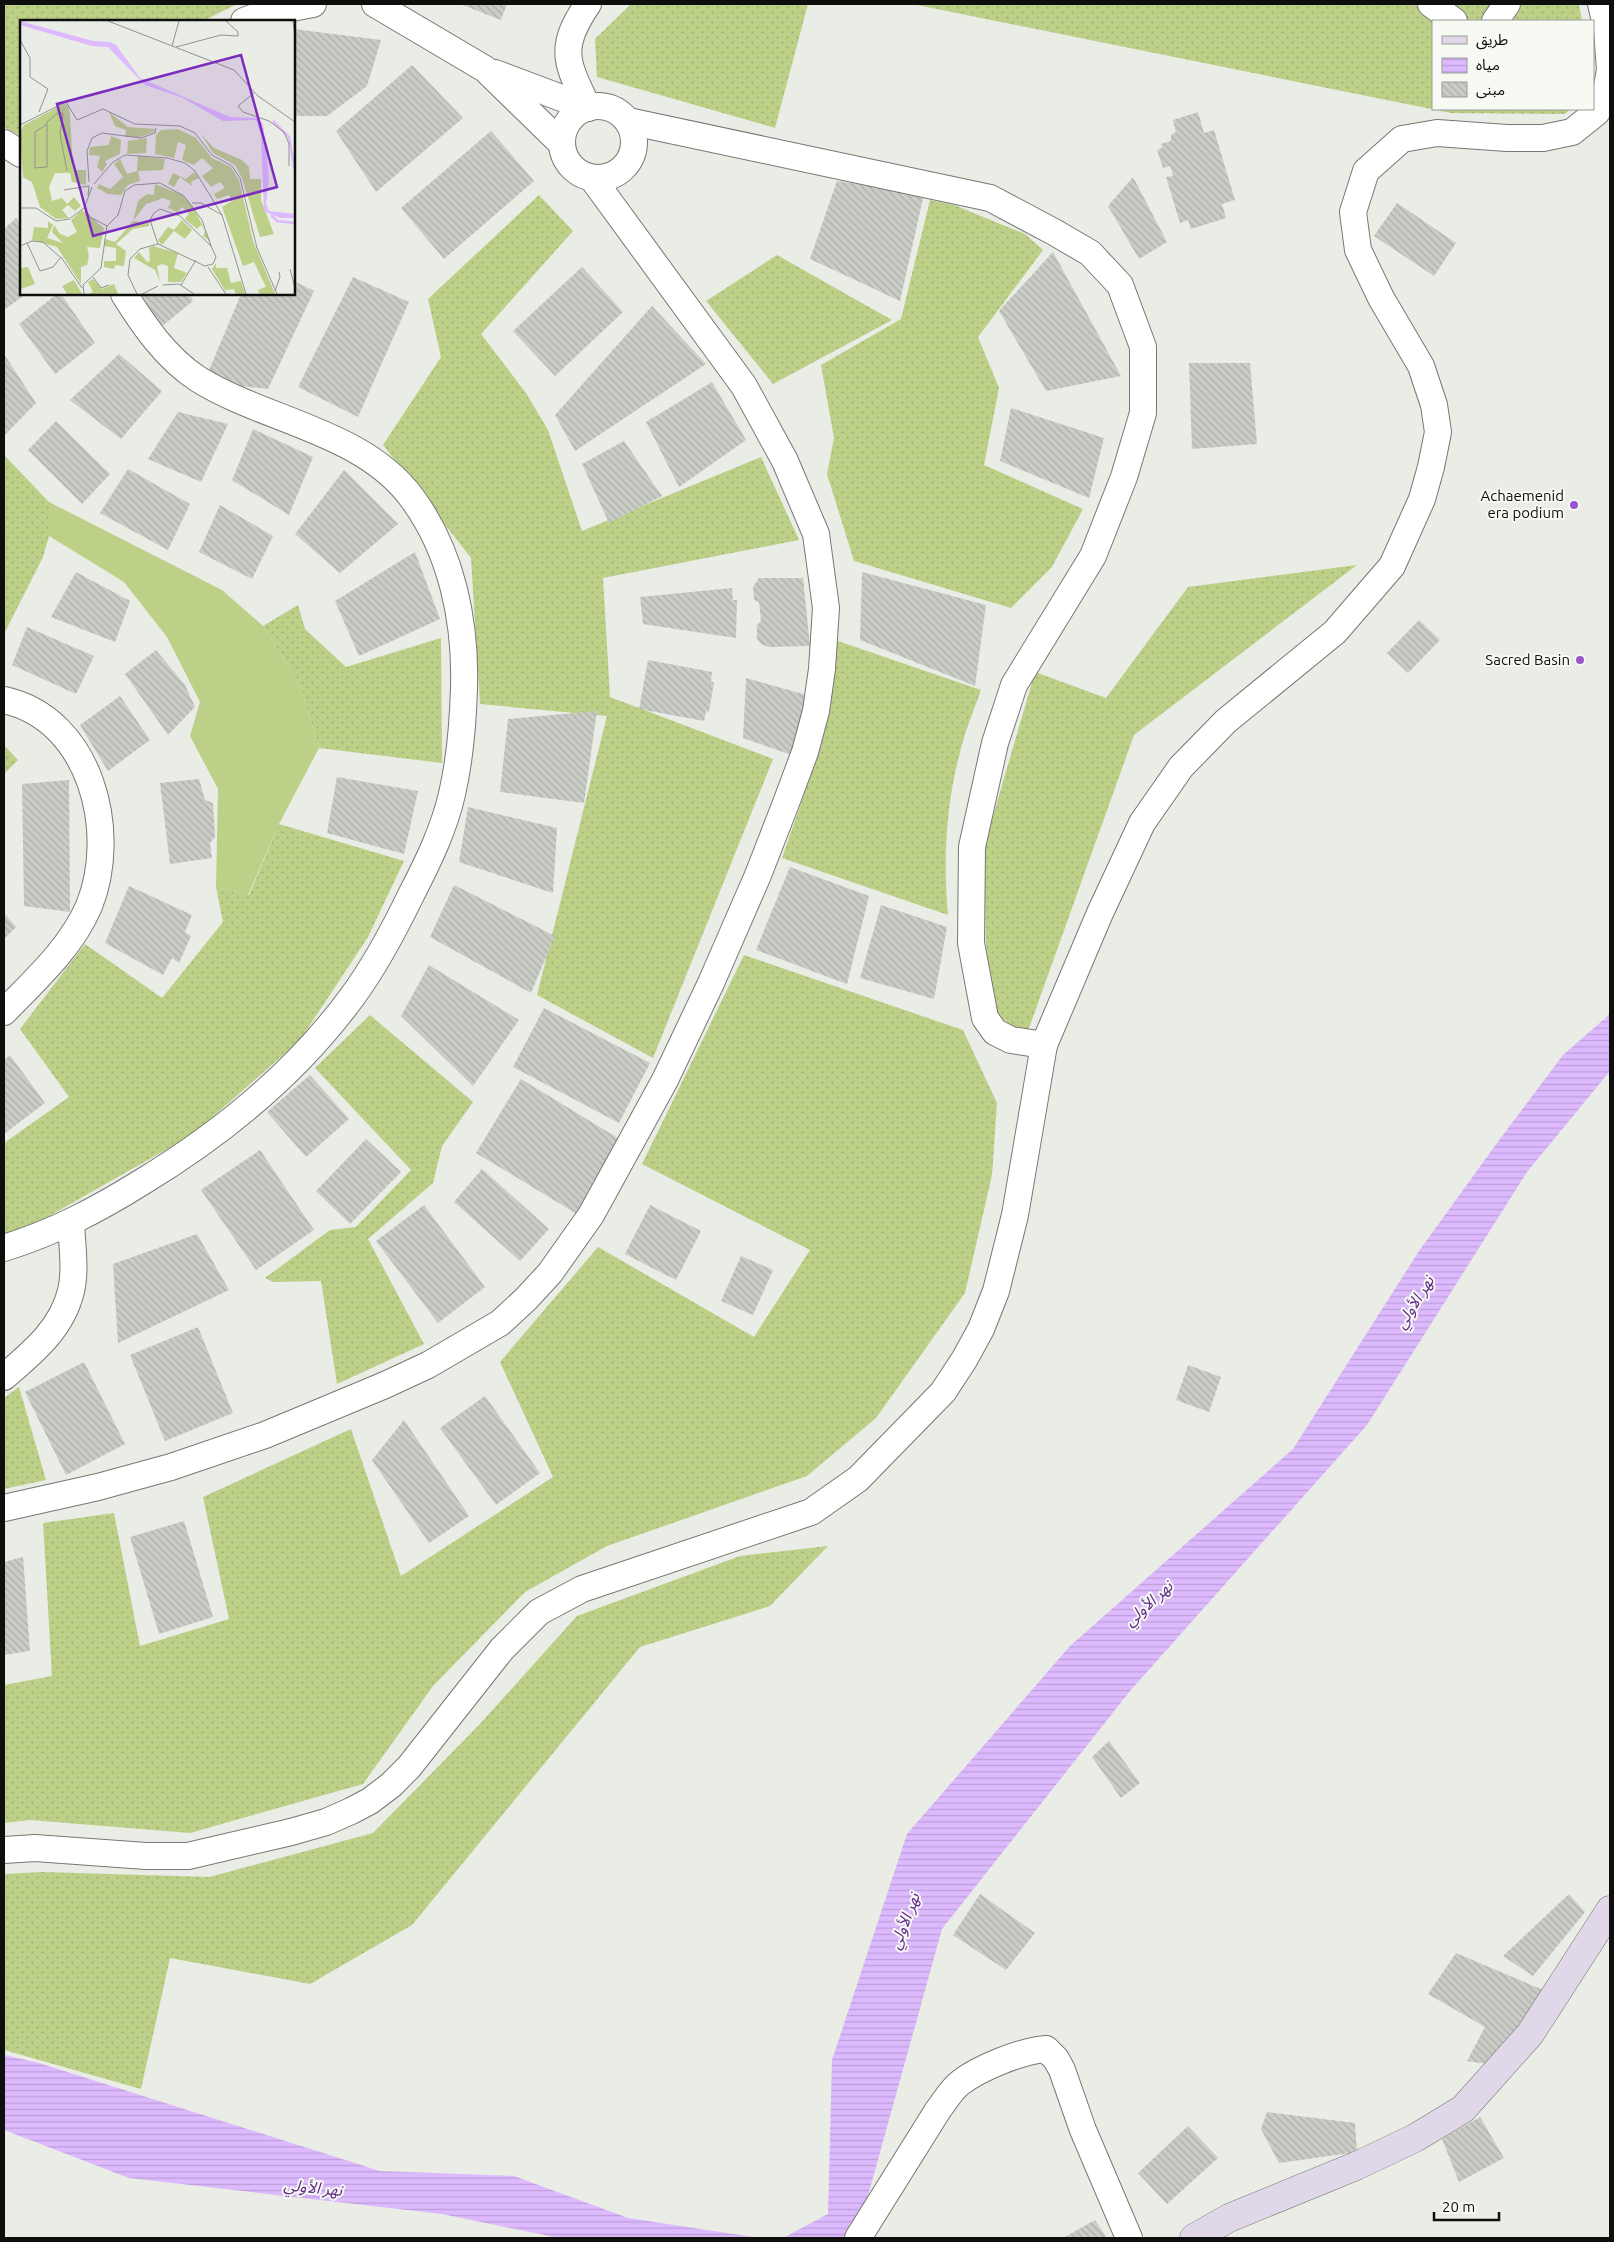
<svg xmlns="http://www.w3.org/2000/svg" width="1614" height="2242" font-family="Ubuntu,'Noto Sans Arabic',sans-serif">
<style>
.grass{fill:url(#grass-dots)}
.garden{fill:#bdd088}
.water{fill:url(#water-rules)}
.building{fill:url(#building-back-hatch)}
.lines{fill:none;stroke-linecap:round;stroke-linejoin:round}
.minor-casing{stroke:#767873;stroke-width:28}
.secondary-casing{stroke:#767873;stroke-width:29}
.minor{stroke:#fff;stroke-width:26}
.secondary{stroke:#e0d7e8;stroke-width:28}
.poi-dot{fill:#9956cc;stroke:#f7f9f3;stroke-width:2}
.labels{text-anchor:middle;stroke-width:4;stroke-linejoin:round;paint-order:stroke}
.poi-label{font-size:15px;fill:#0e0e0d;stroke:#f7f9f3;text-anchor:end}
.water-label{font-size:16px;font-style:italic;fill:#642b8c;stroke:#f7f9f3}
.inset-river{fill:none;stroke:#ddb9fe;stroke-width:2.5}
.inset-road{fill:none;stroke:#92938f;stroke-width:1}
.view{fill:#7b2cbf;fill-opacity:0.15;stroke:#7b2cbf;stroke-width:2.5}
.inset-edge{fill:none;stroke:#0e0e0d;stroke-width:2.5}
</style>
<defs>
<pattern id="grass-dots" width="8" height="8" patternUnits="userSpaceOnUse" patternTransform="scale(1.25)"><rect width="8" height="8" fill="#bdd088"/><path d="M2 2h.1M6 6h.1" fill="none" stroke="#a1b174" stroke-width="1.8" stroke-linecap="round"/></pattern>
<pattern id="water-rules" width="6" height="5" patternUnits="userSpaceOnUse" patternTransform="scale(1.25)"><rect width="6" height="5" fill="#ddb9fe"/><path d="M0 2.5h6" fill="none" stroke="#bc9ed8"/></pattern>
<pattern id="building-back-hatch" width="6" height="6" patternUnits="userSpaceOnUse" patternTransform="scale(1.25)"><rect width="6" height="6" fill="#caccc6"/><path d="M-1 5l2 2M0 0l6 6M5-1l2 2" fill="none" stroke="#acaea9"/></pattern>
</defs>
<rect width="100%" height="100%" fill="#eaece6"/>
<g class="grass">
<path d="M4 4H237L203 21H21V136L4 127Z"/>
<path d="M631 4H808L775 128 597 77 595 39Z"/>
<path d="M912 4H1579L1582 21H1433V109H1570L1565 114 1451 113Z"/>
<path d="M539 195 573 231 481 334 526 393 548 430 582 531 761 457 799 540 603 578 610 697 773 759 653 1058 537 995 607 716 480 704 471 558 383 445 441 357 428 299Z"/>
<path d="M930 200 954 205 1025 234 1043 250 978 337 999 388 984 465 1083 509 1052 567 1011 608 854 561 827 474 834 438 821 365 901 319Z"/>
<path d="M777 255 892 320 773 384 706 301Z"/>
<path d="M4 455 49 502V536L43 557 4 634Z"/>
<path d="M1357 565 1134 735 1028 1031 1009 1026 998 1013 992 999 986 945 984 847 1035 672 1106 698 1188 587Z"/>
<path d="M298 605 305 629 346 667 441 638 442 763 319 748 299 682 263 626Z"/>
<path d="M832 639 981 690C974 710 965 731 960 752 946 805 943 860 948 915L782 858 822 743 830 706Z"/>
<path d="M4 745 18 760 4 774Z"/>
<path d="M279 824 404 861 368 937 300 1040 192 1135 28 1228 4 1236V1143L69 1097 20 1029 85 944 162 998 223 922 216 887 249 895Z"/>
<path d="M744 955 963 1030 997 1103 992 1175 965 1293 876 1418 807 1476 607 1546 525 1592 433 1686 363 1784 190 1833 30 1820 4 1823V1685L52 1676 43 1523 114 1513 140 1646 229 1619 203 1497 351 1429 401 1576 553 1477 500 1362 598 1247 754 1337 810 1250 642 1164Z"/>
<path d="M370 1015 473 1102 442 1146 433 1183 368 1239 424 1344 337 1384 321 1281 273 1282 265 1278 330 1230 356 1227 411 1170 315 1068Z"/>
<path d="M19 1387 46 1480 4 1489V1398Z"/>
<path d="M828 1546 770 1606 640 1647 412 1925 310 1984 170 1958 141 2089 4 2050V1874L43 1872 209 1877 373 1833 479 1725 577 1616 740 1556Z"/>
</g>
<path class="garden" d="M49 502 222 590 263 626 299 682 319 748 279 824 248 895 216 887 218 789 190 736 200 702 167 637 124 582 49 536Z"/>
<g class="water">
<path d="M1610 1014V1071L1527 1172 1367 1425 1130 1691 942 1929 867 2199 847 2238H783L828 2214 832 2060 907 1834 1070 1646 1293 1449 1419 1251 1497 1143 1563 1055Z"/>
<path d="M4 2055 39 2063 380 2171 514 2176 628 2218 760 2238H559L442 2214 129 2178 4 2130Z"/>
</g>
<g class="building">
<path d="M460 4H507L501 20Z"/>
<path d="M294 29 381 40 367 86 327 116H294Z"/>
<path d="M412 65 463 118 376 192 336 131Z"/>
<path d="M1198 112 1204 133 1214 130 1235 200 1222 204 1226 218 1191 229 1188 220 1180 223 1166 177 1173 176 1170 166 1163 168 1157 150 1162 148 1161 144 1171 141V135L1176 132 1173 120Z"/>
<path d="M491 131 534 181 444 259 401 208Z"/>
<path d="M1133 177 1167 242 1139 259 1108 206Z"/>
<path d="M837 181 924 194 900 301 810 259Z"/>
<path d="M1397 203 1456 243 1434 276 1374 236Z"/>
<path d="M16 218 21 225V294H26L4 310V229Z"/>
<path d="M1053 252 1121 376 1046 391 999 311Z"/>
<path d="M582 267 623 312 555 376 513 331Z"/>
<path d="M353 277 409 302 358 417 298 387Z"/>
<path d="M294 281 314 291 268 389 204 382 241 294H294Z"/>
<path d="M57 294H61L95 343 55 374 19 324Z"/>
<path d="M141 294H189L193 301 161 327Z"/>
<path d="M652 306 706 364 575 451 555 415Z"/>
<path d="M4 354 36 403 4 436Z"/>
<path d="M119 354 162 391 121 439 70 400Z"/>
<path d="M1189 363H1250L1257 444 1192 449Z"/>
<path d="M712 382 746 440 679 487 646 422Z"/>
<path d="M1011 408 1104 438 1089 498 1000 461Z"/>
<path d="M178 412 228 424 201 482 148 459Z"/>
<path d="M56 421 110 474 82 504 28 450Z"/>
<path d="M253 429 313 457 289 515 232 480Z"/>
<path d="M624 441 662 496 609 523 582 464Z"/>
<path d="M128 469 190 504 168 550 100 513Z"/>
<path d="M344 470 398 524 340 573 295 534Z"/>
<path d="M220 505 273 536 252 579 199 552Z"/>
<path d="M415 552 440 619 359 656 335 601Z"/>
<path d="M76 572 130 601 115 642 51 617Z"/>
<path d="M862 572 986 605 975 686 860 640Z"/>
<path d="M759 578H803L810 646 769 647 761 644 757 639V625L761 621 759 602 754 600 753 587Z"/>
<path d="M732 588 733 600H737L736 638 643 624 640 597Z"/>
<path d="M1419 620 1440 640 1408 673 1387 653Z"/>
<path d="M27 627 94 656 76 694 12 665Z"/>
<path d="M156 650 185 685 195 707 168 735 125 674Z"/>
<path d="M648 660 712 672 711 682H714L709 712 706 711 704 721 639 709Z"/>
<path d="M746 678 810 696 800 758 743 738Z"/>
<path d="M120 696 150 740 108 771 80 725Z"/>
<path d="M597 711 584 803 500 792 508 719Z"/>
<path d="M337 777 418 791 404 854 327 833Z"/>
<path d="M199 779 205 800 213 803 215 837 210 843 212 858 170 864 160 783Z"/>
<path d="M69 780 70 912 24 906 22 784Z"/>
<path d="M468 807 557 828 553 893 459 862Z"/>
<path d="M790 867 869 896 847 984 756 950Z"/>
<path d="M454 885 555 936 531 993 430 937Z"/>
<path d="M129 886 192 915 185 932 191 936 179 963 172 958 163 975 105 943Z"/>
<path d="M881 905 947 927 934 999 860 978Z"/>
<path d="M4 913 16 927 4 939Z"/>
<path d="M429 965 519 1020 473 1086 401 1016Z"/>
<path d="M544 1008 650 1063 619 1123 513 1067Z"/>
<path d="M10 1055 45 1103 4 1134V1060Z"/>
<path d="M310 1075 349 1119 306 1157 267 1112Z"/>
<path d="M521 1079 621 1140 577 1214 476 1153Z"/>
<path d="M366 1139 401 1172 350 1224 316 1191Z"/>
<path d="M260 1150 314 1230 256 1270 201 1190Z"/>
<path d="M482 1169 549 1229 520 1261 454 1202Z"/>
<path d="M424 1205 485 1287 438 1323 376 1241Z"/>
<path d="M650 1205 701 1231 676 1280 625 1254Z"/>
<path d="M197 1234 229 1290 118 1343 113 1264Z"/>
<path d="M741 1256 773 1270 753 1315 721 1301Z"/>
<path d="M198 1327 233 1413 165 1441 130 1355Z"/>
<path d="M84 1362 125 1444 66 1475 25 1392Z"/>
<path d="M1188 1365 1221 1377 1209 1412 1176 1400Z"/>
<path d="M485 1396 540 1473 496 1505 440 1428Z"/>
<path d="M404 1420 469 1516 429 1543 372 1460Z"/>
<path d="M184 1521 213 1617 159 1634 130 1537Z"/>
<path d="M23 1557 30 1651 4 1655V1562Z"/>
<path d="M1109 1741 1140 1783 1121 1798 1092 1757Z"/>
<path d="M980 1894 1035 1933 1006 1970 953 1935Z"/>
<path d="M1569 1894 1585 1912 1533 1976 1503 1956Z"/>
<path d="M1456 1953 1543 1990 1517 2028 1487 2064 1467 2061 1485 2027 1428 1994Z"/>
<path d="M1267 2112 1355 2123 1357 2152 1279 2163 1261 2129Z"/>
<path d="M1480 2117 1504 2158 1459 2182 1442 2139Z"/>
<path d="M1188 2126 1218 2158 1167 2204 1138 2173Z"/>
<path d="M1095 2220 1107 2238H1063Z"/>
</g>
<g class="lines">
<defs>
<g id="minor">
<path d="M375 4 485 69 562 144"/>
<path d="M1431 4 1454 21"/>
<path d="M244 21 265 13 313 4"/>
<path d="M1495 21 1507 4"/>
<path d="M495 73 588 108"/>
<circle cx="598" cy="142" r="36"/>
<path d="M588 108C567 63 557 49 588 4"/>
<path d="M628 121 990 198 1054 232 1090 253 1120 285 1143 347V413L1124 477 1093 556 1014 685 995 743 972 847 971 943 985 1018 995 1032 1011 1040 1044 1045"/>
<path d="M4 143 21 154"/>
<path d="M4 700C91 719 119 832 89 906 71 948 35 980 4 1012"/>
<path d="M4 1248C55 1232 97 1210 142 1182 221 1134 297 1072 352 997 375 966 395 928 412 893 428 862 444 829 452 794 460 759 463 723 464 688 466 622 452 552 412 498 363 431 265 421 198 379 166 358 144 326 124 294"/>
<path d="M4 1377C32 1353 62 1329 71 1291 76 1270 72 1245 71 1223"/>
<path d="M4 1508 98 1487 171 1467 265 1435 385 1385 428 1365 500 1323 526 1299 550 1273 591 1215 665 1080 711 983 758 875 786 803 805 752 816 711 822 669 826 608 816 534 785 461 744 386 592 178"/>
<path d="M4 1850 35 1848 146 1856H188L291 1832 326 1822 351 1811 370 1801 391 1785 409 1767 502 1649 539 1612 582 1589 811 1512 858 1479 943 1392 964 1360 981 1329 996 1291 1015 1215 1044 1045 1100 913 1142 823 1181 767 1226 721 1335 632 1392 566 1422 499 1431 467 1438 432 1434 405 1421 366 1381 298 1358 250 1353 212 1366 171 1402 139 1437 133 1507 138H1543L1572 132 1597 112 1605 97 1610 70 1607 29 1601 4"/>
<path d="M858 2238 938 2110C945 2101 951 2090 960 2083 979 2068 1021 2051 1046 2049L1056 2059 1062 2070 1083 2130 1129 2238"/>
</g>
<path id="secondary" d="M1194 2238 1229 2218 1356 2166 1415 2138 1463 2109 1530 2034 1610 1910"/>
</defs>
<use href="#minor" class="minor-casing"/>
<use href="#secondary" class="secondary-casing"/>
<use href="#minor" class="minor"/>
<use href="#secondary" class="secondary"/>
</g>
<g class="poi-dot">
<circle cx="1574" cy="505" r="5"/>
<circle cx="1580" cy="660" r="5"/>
</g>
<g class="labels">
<g class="poi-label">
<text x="1564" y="501">Achaemenid<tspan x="1564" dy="17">era podium</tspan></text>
<text x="1570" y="665">Sacred Basin</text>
</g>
<g class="water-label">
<text transform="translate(1414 1302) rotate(-58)" y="6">نهر الأولي</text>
<text transform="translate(1148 1603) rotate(-42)" y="6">نهر الأولي</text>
<text transform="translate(904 1921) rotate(-69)" y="6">نهر الأولي</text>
<text transform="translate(313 2187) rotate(6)" y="6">نهر الأولي</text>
</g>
</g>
<g transform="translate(20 20)">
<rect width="275" height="275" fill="#eaece6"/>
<path d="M44 84 48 85 50 95 53 150H66V165L52 162 50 153H35L29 167 32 181 42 178 47 184 54 177 61 186 55 191 48 185 42 190 49 198 36 199 20 187 12 162 3 157 0 113 4 105ZM89 92 108 107 135 109 134 112 121 117H105L106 110 95 106ZM158 109 176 118 192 138 211 147 219 160 233 221 255 274H240L238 270 246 267 234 242 223 246 202 187 212 181 209 175 197 179 194 174 205 168 200 162 191 167 182 156 193 148 182 138 174 145 162 140 166 125 158 122 154 138 135 134 136 115 141 110ZM181 114 194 128 222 140 229 147 230 159H241V180L254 214 240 217 222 158 215 145 193 133ZM91 116 101 120 100 134 85 141 87 144 82 152 77 147 80 136 69 135 70 127 89 125ZM127 118 126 133 107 134 108 121ZM118 136 145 139 143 150 118 151 120 161 108 165 101 175 88 174 77 168 79 164 90 169 103 157 94 144 100 139 107 154 117 151ZM174 152 179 158 171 162 172 166 160 157 154 167 148 164 153 153 166 159ZM135 164 162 175 173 187 191 222 183 216 185 211 181 205 177 209 165 199 169 193 162 187 157 192 148 188 151 181 134 175ZM62 190 84 208 80 228 67 227 69 236 67 245 61 247V264L37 227 12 220 14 207 28 208V201L33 205 27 218 43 223 32 212 34 205 40 214 48 217 57 212 51 200ZM162 200 172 210 165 219 154 211 142 225 140 223 138 220 148 207 154 210ZM113 201 129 203V206L113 209 96 224 106 231 104 246 95 245 94 249 84 247V241H96V228L84 226 85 219 95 222ZM133 226 158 233 154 248 167 253 161 262H148V246L142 244 137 246 140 262 135 250 114 238 119 232 127 242 130 241 129 228ZM196 243V248H207L211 263 221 261 225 274H216L214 269 205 270 192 249ZM8 247 15 264 1 269 0 248ZM73 259 82 269 94 264 98 274H68L73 272 68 262ZM54 260 62 274H47L42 266Z" fill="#bdd088"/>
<path d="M127 174 141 176V179L126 184 113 201 118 181Z" fill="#bdd088"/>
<path d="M0 1 73 21 90 22 96 25 120 58 210 97 239 98 243 104 249 158 246 184 249 191 275 194V198H260L244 191 241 116 236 100 203 101 163 78 125 65 88 27 72 26 0 5Z" fill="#ddb9fe"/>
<path class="inset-river" d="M253 101 269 117 275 151M251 195 257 201 275 203"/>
<path class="inset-road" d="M88 1 214 50 238 76 275 102M273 1 275 17M0 20 10 38V57L28 69 19 92M152 26 159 1M156 27 201 15 218 16V12L206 1M234 73 218 86 223 92 249 101 264 112 269 124V146M27 104 15 112V148L27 147V102L39 92 43 94 40 114 47 151M0 105 46 82 57 100 83 89 115 104 160 106 175 113 192 135 212 146 220 158 237 228 257 274M69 162 67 131 72 118 82 113 121 118 135 113 136 108M74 164 93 142 105 135 147 138 165 143 175 151 202 195 181 183H172M44 170 69 166 68 175M65 186 72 167M0 188H16L36 201 49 199 64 188M65 188 70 197 87 206M140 189 160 196 191 226 196 237 193 244 185 246 138 224 130 200 134 193ZM202 195 226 274M7 223 20 251 33 247 41 237 62 268M0 226 12 221 23 222 40 237M188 247 206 274M270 249 275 268M73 257 81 268 89 265M143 265 159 264 174 274M161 265 176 240M255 271 260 257 259 252M64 274 63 265 81 248 87 206 98 195 105 171 114 165 140 163 164 176 182 200 191 226M117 274 108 255 110 239 120 229 138 224M122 274 138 266"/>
<path class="view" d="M221 35 257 167 73 216 37 84Z"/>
<rect width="275" height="275" class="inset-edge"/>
</g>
<rect width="1614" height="2242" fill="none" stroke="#0e0e0d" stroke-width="10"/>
<rect x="1432" y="20" width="162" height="90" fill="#f7f9f3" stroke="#9a9b97"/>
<rect x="1442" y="36" width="25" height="8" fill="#e0d7e8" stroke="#9a9b97"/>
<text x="1476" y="45" font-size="15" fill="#0e0e0d">طريق</text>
<rect x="1442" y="58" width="25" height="15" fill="url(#water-rules)" stroke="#9a9b97"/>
<text x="1476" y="70" font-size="15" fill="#0e0e0d">مياه</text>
<rect x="1442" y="82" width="25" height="15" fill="url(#building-back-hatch)" stroke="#9a9b97"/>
<text x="1476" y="95" font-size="15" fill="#0e0e0d">مبنى</text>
<path d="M1434 2212v8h65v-8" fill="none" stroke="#0e0e0d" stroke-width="2.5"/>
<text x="1442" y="2212" font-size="15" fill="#0e0e0d" stroke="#f7f9f3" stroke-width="4" paint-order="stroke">20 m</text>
</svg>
